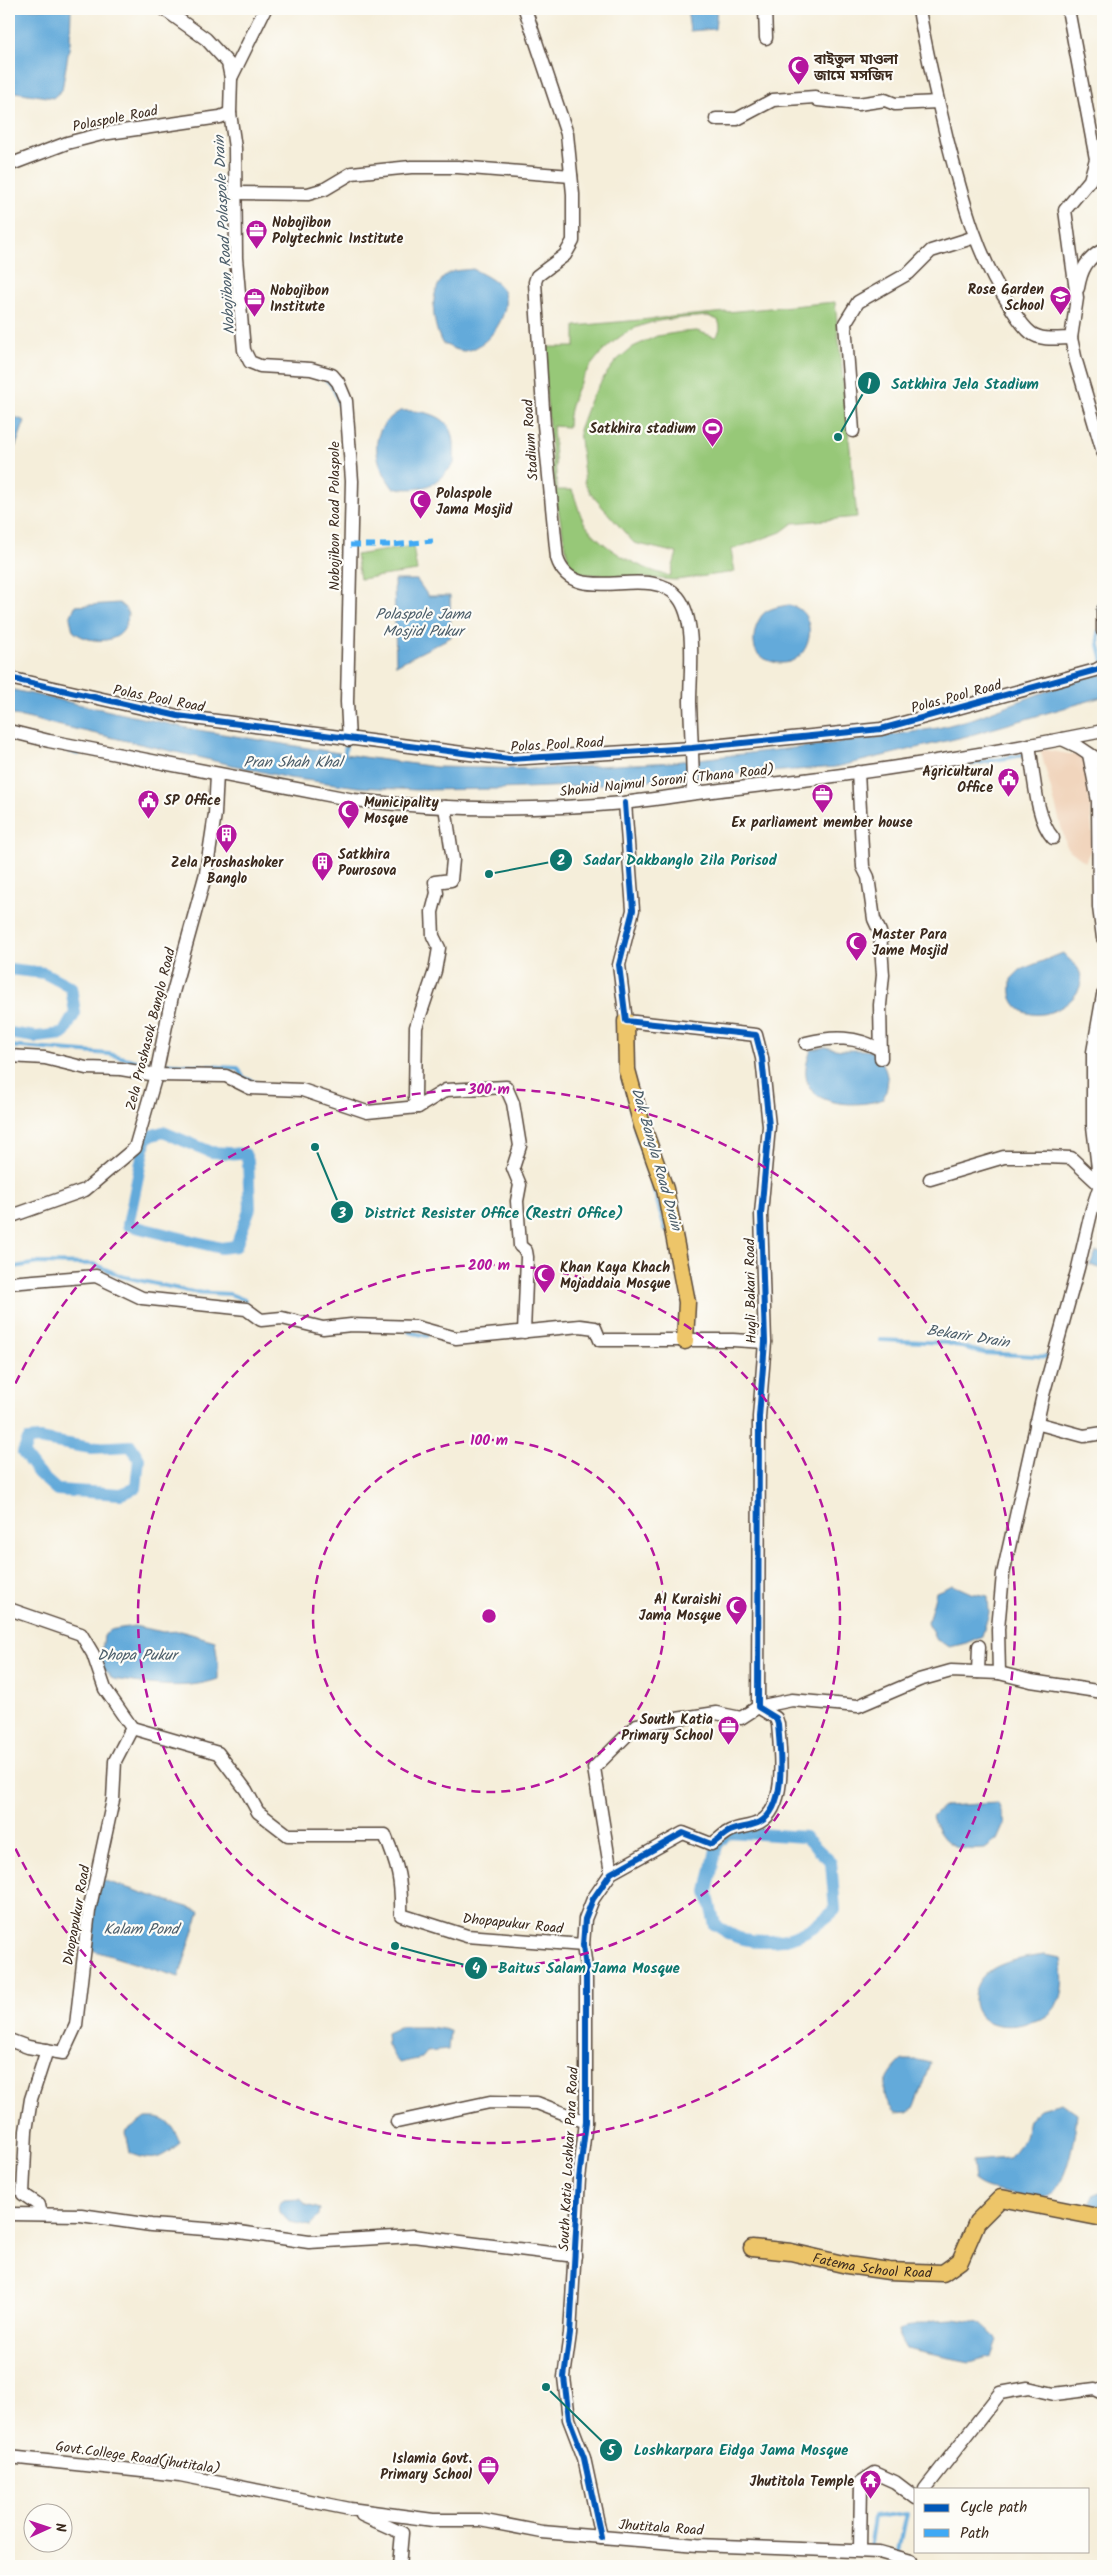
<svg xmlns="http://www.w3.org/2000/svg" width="1112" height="2575" font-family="Kalam,'Noto Sans Bengali',sans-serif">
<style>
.built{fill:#f1d5bd}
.green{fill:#97c878;stroke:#69794b;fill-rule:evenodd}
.water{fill:#63aada;stroke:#4f6a7c}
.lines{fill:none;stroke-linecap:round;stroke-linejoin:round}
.stream{stroke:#63aada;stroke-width:4}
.canal{stroke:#63aada;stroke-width:12}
.minor-casing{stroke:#57473a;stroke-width:15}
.major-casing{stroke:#57473a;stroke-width:19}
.minor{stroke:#fff;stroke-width:12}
.major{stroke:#edc569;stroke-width:16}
.quiet{stroke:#3fa9f5;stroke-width:5;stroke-dasharray:10 5;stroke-linecap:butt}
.cycleway-casing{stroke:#fdfcf7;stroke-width:9}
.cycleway{stroke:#0057b8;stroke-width:6}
.ring{fill:none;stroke:#b5179e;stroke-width:2.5;stroke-dasharray:9 6}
.labels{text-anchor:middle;stroke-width:4.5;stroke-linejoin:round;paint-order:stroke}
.poi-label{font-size:14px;font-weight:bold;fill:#3b2a1e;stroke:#fdfcf7;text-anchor:start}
.street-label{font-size:14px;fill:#3b2a1e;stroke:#fdfcf7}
.water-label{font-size:15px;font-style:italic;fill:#4b5d69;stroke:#fdfcf7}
.centre{fill:#b5179e;stroke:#fdfcf7;stroke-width:2.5}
.ring-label{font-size:15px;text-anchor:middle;font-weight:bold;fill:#b5179e;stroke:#fdfcf7;stroke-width:4.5;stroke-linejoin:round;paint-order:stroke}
.leader{fill:none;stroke:#0f766e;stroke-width:2}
.callout-dot{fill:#0f766e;stroke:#fdfcf7;stroke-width:2}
.mark-label{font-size:15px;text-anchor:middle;font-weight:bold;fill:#fff}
.callout-label{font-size:15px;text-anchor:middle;font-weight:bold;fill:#0f766e;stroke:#fdfcf7;stroke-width:4.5;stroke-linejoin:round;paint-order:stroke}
</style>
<rect width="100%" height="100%" fill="#fdfcf7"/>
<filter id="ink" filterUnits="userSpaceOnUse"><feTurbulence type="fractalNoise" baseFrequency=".02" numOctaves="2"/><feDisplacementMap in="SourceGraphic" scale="10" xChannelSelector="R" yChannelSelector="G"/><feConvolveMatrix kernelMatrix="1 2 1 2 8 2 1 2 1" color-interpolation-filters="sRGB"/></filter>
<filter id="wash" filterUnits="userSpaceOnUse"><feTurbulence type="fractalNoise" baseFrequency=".0096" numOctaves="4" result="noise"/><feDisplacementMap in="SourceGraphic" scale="20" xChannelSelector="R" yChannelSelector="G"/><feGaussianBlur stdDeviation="1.12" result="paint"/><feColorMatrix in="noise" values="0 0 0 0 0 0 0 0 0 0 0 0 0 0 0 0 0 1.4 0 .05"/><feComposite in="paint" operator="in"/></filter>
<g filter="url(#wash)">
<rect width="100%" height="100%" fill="#f5eeda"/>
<path class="built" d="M1040 749 1086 757 1093 845 1085 862 1067 848Z"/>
<g class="green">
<path d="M835 302 857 517 793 523 781 532 731 550 735 572 676 580 571 573 555 494 542 347H575V326ZM708 316 718 320C721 327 721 332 715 337L697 331 682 332 657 336 633 347 616 361 604 377 590 400 579 430 585 483 591 494 634 543 677 553 670 576C641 569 608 552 589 529 580 520 577 501 572 490H557L553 426 568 427C568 386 604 338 643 325 663 318 688 318 708 316Z"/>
<path d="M413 546 417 571 360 579 356 555Z"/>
</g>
<g class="water">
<path d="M9 9H71L70 43 62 90 53 98 9 91Z"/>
<path d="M687 9H717L715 29 690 31Z"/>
<path d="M473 269C482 274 496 280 502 289 515 311 487 350 464 351 457 351 448 346 442 343 432 323 427 288 449 273 455 270 466 270 473 269Z"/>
<path d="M400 411C419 410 448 413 453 436 455 444 454 455 454 464 433 487 425 491 393 488 374 462 366 430 400 411Z"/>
<path d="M9 415 25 421 9 464Z"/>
<path d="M394 580H417L428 596H450L451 637 396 665Z"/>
<path d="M119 603 125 608 128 614C127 621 126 628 121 633 109 645 84 641 73 631L70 618 75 606Z"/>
<path d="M789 605C826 612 810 682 763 658 748 651 754 624 763 614 769 608 781 606 789 605Z"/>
<path d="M1103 670 1102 697 967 736 836 767 576 786 497 789 416 790 359 787 289 778 9 714V689L192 729 363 757 436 767 538 769 673 762 846 742 938 728 972 719Z"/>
<path d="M1063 953C1067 958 1073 962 1077 967 1099 998 1027 1037 1012 998 1010 993 1011 985 1011 979L1020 970Z"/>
<path d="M825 1047C831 1048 838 1050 844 1050 864 1051 877 1045 885 1069 889 1080 888 1088 883 1099 863 1107 814 1108 807 1081 804 1070 807 1061 811 1050Z"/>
<path d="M1096 1252 1103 1253V1269L1090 1265Z"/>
<path d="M953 1585 971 1593 988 1596 989 1613 982 1636 966 1643 950 1647 935 1639 928 1622 936 1592Z"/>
<path d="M134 1626 163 1632 181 1631 215 1641 218 1663V1679C184 1691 148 1684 113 1679L103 1668 102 1650 104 1636 109 1630Z"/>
<path d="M998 1803 1005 1822 997 1840 985 1849C956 1851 943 1846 932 1817L944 1806Z"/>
<path d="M102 1880 200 1911 179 1977 82 1947Z"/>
<path d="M1044 1955 1061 1958C1064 1978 1065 2005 1045 2017 1040 2020 1031 2021 1026 2023 1013 2027 997 2027 985 2020 978 2016 974 2008 974 2001 973 1964 1018 1959 1044 1955Z"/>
<path d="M399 2027H428L450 2030 448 2050 427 2052 422 2058 399 2063 387 2045 386 2033Z"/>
<path d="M902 2060H918L930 2063 914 2107 906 2112 895 2113C877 2094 885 2076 902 2060Z"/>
<path d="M1061 2103 1077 2114C1075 2134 1067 2193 1044 2198 1032 2201 1022 2197 1010 2194 996 2190 985 2190 974 2181L972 2161 1009 2158 1025 2137 1029 2119 1040 2109Z"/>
<path d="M145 2118C168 2117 172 2123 180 2143 160 2159 154 2163 130 2153L126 2132Z"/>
<path d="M1103 2191V2215L1090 2209 1089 2204 1094 2194Z"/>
<path d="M300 2199 307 2205 320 2209 319 2215 311 2226 289 2222 280 2212 279 2204 284 2200Z"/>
<path d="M954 2319 980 2323 998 2340 992 2356 970 2362 906 2349 899 2337 898 2330 935 2320Z"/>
</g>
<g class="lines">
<g class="stream">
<path d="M325 379C336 385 339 403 341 415"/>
<path d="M1101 454 1103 464"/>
<path d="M1099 610 1103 577"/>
<path d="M1098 632 1099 645 1103 661"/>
<path d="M67 750 78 754"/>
<path d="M345 754 346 741"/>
<path d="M972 764 1023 755 979 763"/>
<path d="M9 1046 109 1054 140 1062 238 1068 243 1077 256 1083"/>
<path d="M635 1128 666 1231"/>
<path d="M9 1268 38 1263 94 1264 121 1276 147 1282 193 1292 230 1294 245 1300"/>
<path d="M409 1332 427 1336"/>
<path d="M880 1340 947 1343 984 1353 1051 1357"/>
<path d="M869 2549 874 2517 907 2513 898 2555"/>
</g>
<g class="canal">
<path d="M9 969 44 973 71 987 75 1013 63 1034 36 1037 9 1033"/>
<path d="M163 1132 211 1152 245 1154 248 1161 250 1208 236 1246 221 1248 128 1225 146 1137Z"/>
<path d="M39 1439 91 1448 131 1446 139 1459 136 1488 121 1494 57 1490 38 1473 23 1453 28 1440Z"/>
<path d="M728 1832 805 1837 831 1862 835 1910C806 1936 783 1946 743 1939 734 1938 723 1929 715 1925L707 1892 717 1845Z"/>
</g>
</g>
</g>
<g filter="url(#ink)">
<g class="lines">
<defs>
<g id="minor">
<path d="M164 9 206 39 228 63 231 78 230 113 235 148 236 258 244 350 250 362 260 366 311 369 332 375 338 382 346 401 352 481 347 702 349 740"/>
<path d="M525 9 567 134 573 194V241L565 255 537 276 535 282 544 425 557 558C573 610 648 561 678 597 697 620 690 673 690 702 691 732 693 763 693 793"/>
<path d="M765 9 766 38"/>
<path d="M919 9C926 53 937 96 947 139 962 197 976 255 1010 306 1016 315 1022 326 1031 333 1041 341 1059 338 1071 338L1077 298 1065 210 1090 180 1096 159 1068 9"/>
<path d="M231 78 265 9"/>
<path d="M716 119H737L773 100 815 97 818 100 858 104 885 100 895 104 938 102"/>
<path d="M9 165 67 143 102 134 220 117 230 113"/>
<path d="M235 193 308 194 325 189 352 173 411 167H458L571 176"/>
<path d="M1078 288C1081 270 1087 258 1103 250"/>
<path d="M1071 338 1076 361 1103 452"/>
<path d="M853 431 845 323 858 302 909 273 931 251 975 237"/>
<path d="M1103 610V631"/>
<path d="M9 678 178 716 509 759 692 748 881 729 1096 670 1103 666"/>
<path d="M9 731 49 741 354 800C443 810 534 811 623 803 658 799 693 793 729 789 854 775 979 756 1103 731"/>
<path d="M1062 739 1079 747 1103 763"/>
<path d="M1029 745C1034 772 1035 818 1053 838"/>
<path d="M1089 754 1098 801 1099 907 1103 938"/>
<path d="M858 772 863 867 868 877 874 919 880 932 883 975 880 1005 881 1058"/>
<path d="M625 803 633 910 619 965 626 1021 756 1035 762 1058 769 1126 761 1214 765 1342 759 1417 758 1707"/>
<path d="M806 1043C833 1036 856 1036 881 1050"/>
<path d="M9 1056 45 1058 86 1068 121 1069 156 1075 226 1076 250 1088 302 1090 367 1112 418 1107 446 1090 506 1087 513 1103 520 1146 513 1168 520 1185 517 1201 520 1246 526 1251 527 1257 524 1332"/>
<path d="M418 1107 415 1098 416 1027 435 971 439 948 433 936 432 912 437 893 435 882 451 880 453 860 445 807"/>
<path d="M930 1179 1004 1157H1046L1071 1158 1100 1185"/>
<path d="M9 1217 85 1190 135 1148 156 1075 172 996 206 873 215 814 217 774"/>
<path d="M9 1283 96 1276 142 1298 246 1309 261 1320 282 1318 323 1328 351 1325 416 1327 456 1338 580 1326 595 1328 600 1340H733L765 1342"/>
<path d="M1036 1423 1084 1436 1103 1433"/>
<path d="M9 1609 81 1634 93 1654 105 1689 132 1728 115 1761 113 1800 89 1911 76 2025 63 2053 28 2047 9 2040"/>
<path d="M978 1672 979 1646"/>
<path d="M999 1673 998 1629 1003 1574 1043 1395 1078 1268 1092 1209 1100 1185 1093 1126V1052L1103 995"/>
<path d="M132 1728 218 1753 246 1790 258 1812 288 1835H385C398 1866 402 1881 401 1915L467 1936 583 1945"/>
<path d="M611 1873 594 1768 637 1725 716 1713 741 1718 758 1707 792 1700 858 1706 919 1680 951 1671 999 1673 1031 1681 1103 1692"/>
<path d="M397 2122 490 2102 537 2103 586 2122"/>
<path d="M9 2214 81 2215 151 2225 232 2231 309 2242 413 2236 575 2256"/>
<path d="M41 2214 39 2205 23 2194 26 2131 31 2099 47 2050"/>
<path d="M9 2457 180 2475 350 2509 433 2520H480L542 2532 697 2545 879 2552 911 2561"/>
<path d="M925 2489 1000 2393 1028 2388 1054 2394 1095 2389 1103 2393"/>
<path d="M362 2515 402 2533 399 2566"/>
<path d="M601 2537 584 2458 569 2419 564 2377 570 2334 579 2179 586 2122V1968L583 1945 585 1919 593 1899 611 1873 683 1833 711 1844C718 1841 723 1834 730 1831 739 1827 751 1827 760 1822 788 1806 780 1750 778 1724L776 1718 758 1707"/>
<path d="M860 2551 861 2482 875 2473 895 2482 916 2498"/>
</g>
<g id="major">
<path d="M626 1021 627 1070 642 1125 665 1189 687 1302 685 1341"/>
<path id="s1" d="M752 2248 791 2252 847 2265 889 2271 943 2273 960 2261 977 2222 1001 2198 1103 2218"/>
</g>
</defs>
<use href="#minor" class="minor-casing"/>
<use href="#major" class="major-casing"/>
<use href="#minor" class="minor"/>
<use href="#major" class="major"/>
<path class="quiet" d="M350 545H393L433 541"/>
<defs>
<g id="cycleway">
<path d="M9 678 178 716 509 759 692 748 881 729 1096 670 1103 666"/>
<path d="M601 2537 584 2458 569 2419 564 2377 570 2334 579 2179 586 2122V1968L583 1945 585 1919 593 1899 611 1873 683 1833 711 1844C718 1841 723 1834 730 1831 739 1827 751 1827 760 1822 788 1806 780 1750 778 1724L776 1718 758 1707 759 1417 765 1342 761 1214 769 1126 762 1058 756 1035 626 1021 619 965 633 910 625 803"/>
</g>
</defs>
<use href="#cycleway" class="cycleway-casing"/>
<use href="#cycleway" class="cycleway"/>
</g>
</g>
<g class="ring">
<circle cx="489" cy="1616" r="176"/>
<circle cx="489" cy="1616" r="351"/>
<path d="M9 1397A527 527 0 1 1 9 1835"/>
</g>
<defs>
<symbol id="mosque-pin" viewBox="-11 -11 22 30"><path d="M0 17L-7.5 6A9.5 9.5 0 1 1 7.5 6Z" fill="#b5179e" stroke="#fdfcf7"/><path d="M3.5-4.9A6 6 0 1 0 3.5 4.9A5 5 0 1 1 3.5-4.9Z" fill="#fff"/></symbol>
<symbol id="office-pin" viewBox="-11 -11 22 30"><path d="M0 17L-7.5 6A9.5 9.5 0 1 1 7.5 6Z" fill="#b5179e" stroke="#fdfcf7"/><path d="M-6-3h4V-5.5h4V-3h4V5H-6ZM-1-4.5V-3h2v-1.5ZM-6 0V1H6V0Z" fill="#fff"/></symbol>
<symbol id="school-pin" viewBox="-11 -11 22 30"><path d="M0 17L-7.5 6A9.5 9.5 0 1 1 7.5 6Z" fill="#b5179e" stroke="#fdfcf7"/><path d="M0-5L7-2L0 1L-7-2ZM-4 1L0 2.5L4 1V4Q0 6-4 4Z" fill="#fff"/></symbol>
<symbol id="stadium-pin" viewBox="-11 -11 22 30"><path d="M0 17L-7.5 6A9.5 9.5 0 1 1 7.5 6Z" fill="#b5179e" stroke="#fdfcf7"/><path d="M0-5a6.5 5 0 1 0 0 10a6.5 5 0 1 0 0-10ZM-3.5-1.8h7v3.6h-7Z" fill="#fff"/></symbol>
<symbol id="civic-pin" viewBox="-11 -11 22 30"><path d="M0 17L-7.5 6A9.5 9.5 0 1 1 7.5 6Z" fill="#b5179e" stroke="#fdfcf7"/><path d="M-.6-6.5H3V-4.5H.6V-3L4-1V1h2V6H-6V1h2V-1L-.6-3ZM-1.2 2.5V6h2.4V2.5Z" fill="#fff"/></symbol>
<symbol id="building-pin" viewBox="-11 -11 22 30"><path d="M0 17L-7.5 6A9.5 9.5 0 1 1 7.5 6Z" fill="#b5179e" stroke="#fdfcf7"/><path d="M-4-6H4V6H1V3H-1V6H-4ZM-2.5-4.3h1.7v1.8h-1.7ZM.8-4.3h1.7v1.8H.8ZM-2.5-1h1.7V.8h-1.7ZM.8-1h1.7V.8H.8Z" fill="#fff"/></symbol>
<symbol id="temple-pin" viewBox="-11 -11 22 30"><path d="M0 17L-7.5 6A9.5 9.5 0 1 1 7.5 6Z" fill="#b5179e" stroke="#fdfcf7"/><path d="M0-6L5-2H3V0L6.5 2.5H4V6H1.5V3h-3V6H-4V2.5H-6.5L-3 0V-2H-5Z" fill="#fff"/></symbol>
</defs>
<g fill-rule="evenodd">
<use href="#mosque-pin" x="786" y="54" width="25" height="34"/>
<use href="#office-pin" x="244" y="218" width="25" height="34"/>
<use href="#school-pin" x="1048" y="284" width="25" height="34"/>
<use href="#office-pin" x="242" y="286" width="25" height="34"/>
<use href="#stadium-pin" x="700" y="416" width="25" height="34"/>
<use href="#mosque-pin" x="408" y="488" width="25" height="34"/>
<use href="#civic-pin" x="996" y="766" width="25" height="34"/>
<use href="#office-pin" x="810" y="782" width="25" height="34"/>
<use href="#civic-pin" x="136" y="788" width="25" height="34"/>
<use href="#mosque-pin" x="336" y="798" width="25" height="34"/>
<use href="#building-pin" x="214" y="822" width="25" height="34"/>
<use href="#building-pin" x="310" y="850" width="25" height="34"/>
<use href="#mosque-pin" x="844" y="930" width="25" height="34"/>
<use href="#mosque-pin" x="532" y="1262" width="25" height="34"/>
<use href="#mosque-pin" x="724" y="1594" width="25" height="34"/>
<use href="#office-pin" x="716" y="1714" width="25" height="34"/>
<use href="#office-pin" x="476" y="2454" width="25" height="34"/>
<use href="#temple-pin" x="858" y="2468" width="25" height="34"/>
</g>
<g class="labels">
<g class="poi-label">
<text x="814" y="64">বাইতুল মাওলা<tspan x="814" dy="16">জামে মসজিদ</tspan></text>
<text x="272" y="227">Nobojibon<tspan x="272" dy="16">Polytechnic Institute</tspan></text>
<text x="1044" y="294" text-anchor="end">Rose Garden<tspan x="1044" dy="16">School</tspan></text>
<text x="270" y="295">Nobojibon<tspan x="270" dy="16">Institute</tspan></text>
<text x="696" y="433" text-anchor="end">Satkhira stadium</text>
<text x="436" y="498">Polaspole<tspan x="436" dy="16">Jama Mosjid</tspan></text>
<text x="993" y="776" text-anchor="end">Agricultural<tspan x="993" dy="16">Office</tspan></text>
<text x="164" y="805">SP Office</text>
<text x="364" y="807">Municipality<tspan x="364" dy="16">Mosque</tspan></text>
<text x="822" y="827" text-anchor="middle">Ex parliament member house</text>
<text x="338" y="859">Satkhira<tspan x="338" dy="16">Pourosova</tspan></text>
<text x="227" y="867" text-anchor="middle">Zela Proshashoker<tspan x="227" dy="16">Banglo</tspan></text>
<text x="872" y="939">Master Para<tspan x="872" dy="16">Jame Mosjid</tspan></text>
<text x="560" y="1272">Khan Kaya Khach<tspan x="560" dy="16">Mojaddaia Mosque</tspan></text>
<text x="721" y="1604" text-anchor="end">Al Kuraishi<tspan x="721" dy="16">Jama Mosque</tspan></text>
<text x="713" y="1724" text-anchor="end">South Katia<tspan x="713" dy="16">Primary School</tspan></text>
<text x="472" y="2463" text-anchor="end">Islamia Govt.<tspan x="472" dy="16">Primary School</tspan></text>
<text x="854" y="2486" text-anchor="end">Jhutitola Temple</text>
</g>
<g class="street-label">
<text transform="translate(115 118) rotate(-11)" y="5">Polaspole Road</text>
<text transform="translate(530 440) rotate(-94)" y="5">Stadium Road</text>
<text transform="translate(334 516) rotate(-90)" y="5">Nobojibon Road Polaspole</text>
<text transform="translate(956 696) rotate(-15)" y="5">Polas Pool Road</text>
<text transform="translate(159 698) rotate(11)" y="5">Polas Pool Road</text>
<text transform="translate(557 744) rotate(-3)" y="5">Polas Pool Road</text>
<text transform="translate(667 780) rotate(-6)" y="5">Shohid Najmul Soroni (Thana Road)</text>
<text transform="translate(150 1029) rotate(-76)" y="5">Zela Proshasok Banglo Road</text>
<text transform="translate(750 1291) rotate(-91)" y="5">Hugli Bakari Road</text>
<text transform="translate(76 1915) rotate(-80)" y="5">Dhopapukur Road</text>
<text transform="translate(513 1923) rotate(6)" y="5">Dhopapukur Road</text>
<text transform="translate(568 2159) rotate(-87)" y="5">South Katia Loshkar Para Road</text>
<text dy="5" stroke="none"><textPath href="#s1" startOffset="122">Fatema School Road</textPath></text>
<text transform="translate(138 2457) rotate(8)" y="5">Govt.College Road(jhutitala)</text>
<text transform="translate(661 2527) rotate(4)" y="5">Jhutitala Road</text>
</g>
<g class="water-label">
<text transform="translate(224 235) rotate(-93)" y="5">Nobojibon Road Polaspole Drain</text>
<text x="423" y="619">Polaspole Jama<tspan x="423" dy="17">Mosjid Pukur</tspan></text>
<text x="293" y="767">Pran Shah Khal</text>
<text transform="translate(657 1159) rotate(74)" y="5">Dak Bangla Road Drain</text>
<text transform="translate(968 1336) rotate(9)" y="5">Bekarir Drain</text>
<text x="137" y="1660">Dhopa Pukur</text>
<text x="141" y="1934">Kalam Pond</text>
</g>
</g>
<circle cx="489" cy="1616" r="8" class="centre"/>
<g class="ring-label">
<text x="489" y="1094">300 m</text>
<text x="489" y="1270">200 m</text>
<text x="489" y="1445">100 m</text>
</g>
<path class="leader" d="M838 437L869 383M489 874L561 860M315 1147L342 1212M395 1946L476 1968M546 2387L611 2450"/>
<g class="callout-dot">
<circle cx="838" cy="437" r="5"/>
<circle cx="489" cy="874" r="5"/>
<circle cx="315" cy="1147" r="5"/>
<circle cx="395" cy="1946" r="5"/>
<circle cx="546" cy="2387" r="5"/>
<circle cx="869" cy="383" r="12"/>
<circle cx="561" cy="860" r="12"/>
<circle cx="342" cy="1212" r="12"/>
<circle cx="476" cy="1968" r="12"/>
<circle cx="611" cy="2450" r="12"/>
</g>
<g class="mark-label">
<text x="869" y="389">1</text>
<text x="561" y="865">2</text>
<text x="342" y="1218">3</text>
<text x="476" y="1973">4</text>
<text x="611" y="2455">5</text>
</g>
<g class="callout-label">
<text x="965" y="389">Satkhira Jela Stadium</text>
<text x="680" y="865">Sadar Dakbanglo Zila Porisod</text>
<text x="494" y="1218">District Resister Office (Restri Office)</text>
<text x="589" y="1973">Baitus Salam Jama Mosque</text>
<text x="741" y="2455">Loshkarpara Eidga Jama Mosque</text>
</g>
<rect width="1112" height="2575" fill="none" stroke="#fdfcf7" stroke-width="30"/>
<rect x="914" y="2488" width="175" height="65" fill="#fdfcf7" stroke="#afa8a0"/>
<rect x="924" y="2504" width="25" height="8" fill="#0057b8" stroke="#afa8a0"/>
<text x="960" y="2512" font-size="15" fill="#3b2a1e">Cycle path</text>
<rect x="924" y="2529" width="25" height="8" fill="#3fa9f5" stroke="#afa8a0"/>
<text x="960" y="2538" font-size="15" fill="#3b2a1e">Path</text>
<g transform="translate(48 2528) rotate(87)"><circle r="24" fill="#fdfcf7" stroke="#afa8a0"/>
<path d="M0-4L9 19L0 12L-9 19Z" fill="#b5179e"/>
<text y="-8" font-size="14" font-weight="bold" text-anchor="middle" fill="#3b2a1e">N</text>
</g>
</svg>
